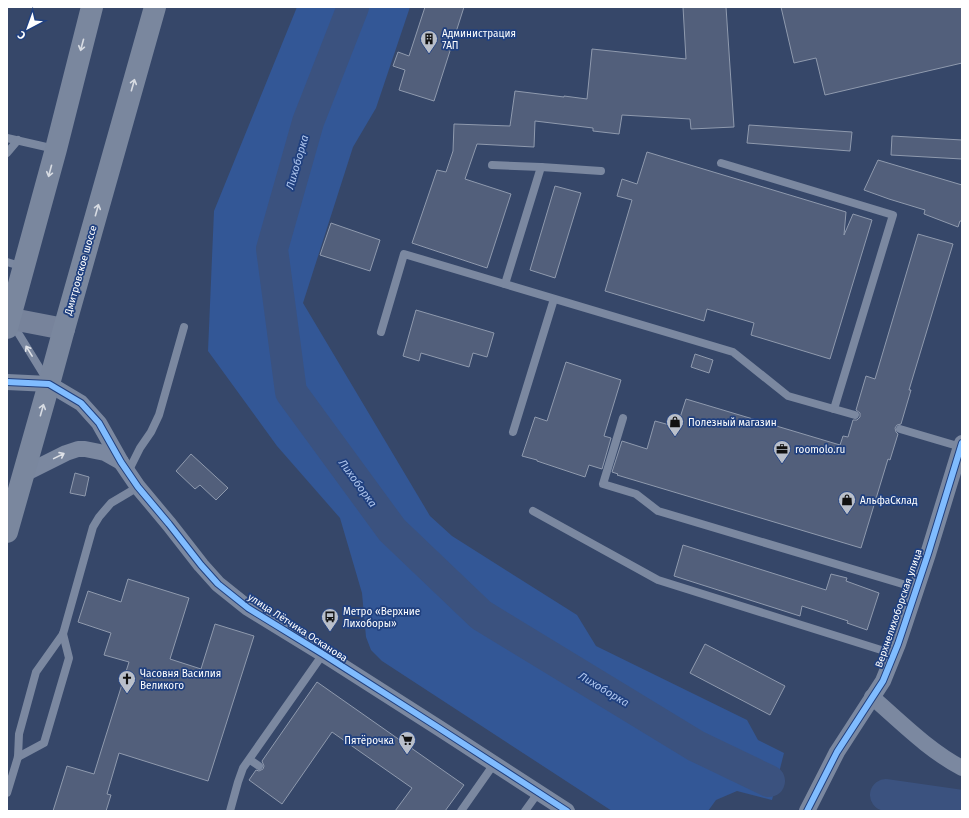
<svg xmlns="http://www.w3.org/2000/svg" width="969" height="818" font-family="'Fira Sans',sans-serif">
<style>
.green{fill:#335796}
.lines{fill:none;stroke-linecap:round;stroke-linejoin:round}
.river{stroke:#3b527f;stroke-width:32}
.building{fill:#525f7b;stroke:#8f9aae}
.lane{stroke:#7b88a0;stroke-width:8}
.street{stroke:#7b88a0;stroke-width:16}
.secondary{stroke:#77839b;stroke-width:22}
.primary{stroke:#7a879e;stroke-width:22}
.cycleway-casing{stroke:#20407f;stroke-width:8}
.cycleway{stroke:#80bcff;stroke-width:6}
.oneway{stroke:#d7dbe2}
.oneway2{stroke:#dee1e7}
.labels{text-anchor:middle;stroke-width:3.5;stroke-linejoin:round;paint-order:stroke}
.poi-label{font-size:10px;fill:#fff;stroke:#20407f;text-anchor:start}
.street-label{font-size:10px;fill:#fff;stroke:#20407f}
.water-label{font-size:11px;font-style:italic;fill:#b0c7ef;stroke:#20407f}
</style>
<rect width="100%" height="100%" fill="#364769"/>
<path class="green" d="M297 7H410L376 108 353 147 303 303 430 516 452 536 577 615 596 646 747 720 758 740 784 753 772 800 737 791 716 800 708 811H612L382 661 371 650 366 637 362 593 340 518 277 446 208 351 214 211Z"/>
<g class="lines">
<g class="river">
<path d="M353 7 308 122 272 249 291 392 392 530 481 615 696 746 769 781"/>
<path d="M886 795 956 805 962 807"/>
</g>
</g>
<g class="building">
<path d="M425 7H464L434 101 399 90 405 70 393 66 398 52 409 56Z"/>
<path d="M683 7H726L734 127 691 129 690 119 622 115 619 134 593 131V128L535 121 534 147 477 144 465 179 511 194 487 268 412 243 437 170 446 172 453 151 454 124 510 126 515 91 564 97V96L587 99 592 49 686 59Z"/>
<path d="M781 7H962V63L825 95 816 58 794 63Z"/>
<path d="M749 125 852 132 850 151 747 143Z"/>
<path d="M892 136 962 140V159L891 155Z"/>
<path d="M647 152 846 212 844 235 853 214 872 220 830 359 751 335 754 323 707 309 704 321 605 291 632 200 617 196 622 179 637 184Z"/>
<path d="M878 160 962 185V221H960L958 227 924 214 925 210 889 199 864 190Z"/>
<path d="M555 186 581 193 555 278 530 270Z"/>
<path d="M331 223 380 240 370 271 320 255Z"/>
<path d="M918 234 953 244 909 390H911L901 424 897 425 895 428 896 432 898 434 890 460 888 459 861 548 617 475 618 474 612 472 622 441 647 449 655 421 677 427 686 399 840 445 843 436 848 437 853 420H857L860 417V413L856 410 866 376 875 379Z"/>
<path d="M416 310 494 333 487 357 473 353 469 367 421 353 419 361 403 356Z"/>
<path d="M695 354 713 360 709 373 691 367Z"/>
<path d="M566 362 621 380 604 436 611 438 602 469 589 465 585 477 537 461V460L522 456 535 417 547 421Z"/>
<path d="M191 454 228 488 216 500 200 485 195 489 176 471Z"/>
<path d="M75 473 89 477 85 496 70 493Z"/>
<path d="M683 545 826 590 831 574 847 578 846 581 879 593 867 630 847 623 848 621 802 606 800 616 674 576Z"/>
<path d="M128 579 189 598 170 659 201 669 215 624 254 636 208 781 119 753 107 794 111 795 106 811H53L67 766 94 774 102 748 129 662 104 655 111 633 78 622 88 591 121 602Z"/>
<path d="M705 644 785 686 770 715 690 673Z"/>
<path d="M317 682 464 785 445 811H395L412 788 332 732 282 804 249 780 256 770 259 771 263 769 264 766 262 761Z"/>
</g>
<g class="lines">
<g class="lane">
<path d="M7 138 55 149"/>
<path d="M7 153 18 140"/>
<path d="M721 163 893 215 834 409"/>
<path d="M492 165 541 167"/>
<path d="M7 262 23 267"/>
<path d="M505 284 541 167 601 171"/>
<path d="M12 323 47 380"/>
<path d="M381 332 404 254 733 352 788 396 855 415"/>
<path d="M623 418 603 484 636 494 658 511 916 588"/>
<path d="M900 429 961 447"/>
<path d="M513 432 554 299"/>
<path d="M128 472 140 448 151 432 159 415 184 327"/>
<path d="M533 511 658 580 894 654"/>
<path d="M18 757 44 743 69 658 63 634"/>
<path d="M250 760 259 766"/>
<path d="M7 793 18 757 19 734 36 672 63 634 93 527 99 517 111 503 138 487"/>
<path d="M230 811 238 782 243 768 323 654"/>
<path d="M461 811 494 764"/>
<path d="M525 811 538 793"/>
</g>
<g class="street">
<path d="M7 382 49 384 81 403 99 423 121 462 138 487 169 524 201 565 218 584 248 608 323 654 439 728 567 811"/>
<path d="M24 474 66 453 78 449H85L105 453 121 462"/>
<path d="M872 697C901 722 928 750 962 768"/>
<path d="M807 811 837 752 883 681 898 644 928 554 962 443"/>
</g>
<path class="secondary" d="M7 318 64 329"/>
<g class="primary">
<path d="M7 328 56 149 92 7"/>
<path d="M7 532 49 384 64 329 155 7"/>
</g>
<defs>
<g id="cycleway">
<path d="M7 382 49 384 81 403 99 423 121 462 138 487 169 524 201 565 218 584 248 608 323 654 439 728 567 811"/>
<path d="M807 811 837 752 883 681 898 644 928 554 962 443"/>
</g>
</defs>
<use href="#cycleway" class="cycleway-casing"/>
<use href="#cycleway" class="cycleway"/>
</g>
<defs><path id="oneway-shaft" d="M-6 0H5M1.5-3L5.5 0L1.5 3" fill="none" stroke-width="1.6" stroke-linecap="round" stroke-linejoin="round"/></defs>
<g class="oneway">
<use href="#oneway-shaft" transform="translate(82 45) rotate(105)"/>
<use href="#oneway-shaft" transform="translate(133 85) rotate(-74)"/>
<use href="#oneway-shaft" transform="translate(50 171) rotate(105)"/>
<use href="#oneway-shaft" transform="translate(97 210) rotate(-74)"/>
<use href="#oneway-shaft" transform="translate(42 410) rotate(-74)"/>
</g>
<g class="oneway2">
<use href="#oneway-shaft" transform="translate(29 351) rotate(-122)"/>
<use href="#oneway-shaft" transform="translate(59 456) rotate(-26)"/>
</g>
<defs>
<symbol id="building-pin" viewBox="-11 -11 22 30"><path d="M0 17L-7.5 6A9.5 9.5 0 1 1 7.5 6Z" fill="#b9bfca" stroke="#20407f"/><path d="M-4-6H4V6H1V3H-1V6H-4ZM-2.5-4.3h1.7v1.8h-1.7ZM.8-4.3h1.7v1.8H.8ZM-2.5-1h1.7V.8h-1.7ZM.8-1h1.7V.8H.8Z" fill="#111"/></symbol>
<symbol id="shop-pin" viewBox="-11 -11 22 30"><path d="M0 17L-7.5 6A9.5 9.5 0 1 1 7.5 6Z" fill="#b9bfca" stroke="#20407f"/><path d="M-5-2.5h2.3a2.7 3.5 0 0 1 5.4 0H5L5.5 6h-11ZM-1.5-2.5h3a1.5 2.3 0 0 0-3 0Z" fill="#111"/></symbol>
<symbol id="office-pin" viewBox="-11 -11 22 30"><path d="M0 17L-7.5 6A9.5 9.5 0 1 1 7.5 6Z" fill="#b9bfca" stroke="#20407f"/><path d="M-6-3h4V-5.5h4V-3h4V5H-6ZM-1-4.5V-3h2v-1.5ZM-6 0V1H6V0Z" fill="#111"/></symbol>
<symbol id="bus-pin" viewBox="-11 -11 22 30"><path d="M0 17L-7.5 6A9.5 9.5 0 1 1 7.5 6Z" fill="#b9bfca" stroke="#20407f"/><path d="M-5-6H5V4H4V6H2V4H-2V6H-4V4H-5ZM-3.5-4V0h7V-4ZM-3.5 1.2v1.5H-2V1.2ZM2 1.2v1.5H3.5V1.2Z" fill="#111"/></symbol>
<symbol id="church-pin" viewBox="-11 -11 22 30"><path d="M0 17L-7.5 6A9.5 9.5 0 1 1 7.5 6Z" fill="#b9bfca" stroke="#20407f"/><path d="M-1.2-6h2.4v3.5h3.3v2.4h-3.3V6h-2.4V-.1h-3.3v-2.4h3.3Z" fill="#111"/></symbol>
<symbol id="supermarket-pin" viewBox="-11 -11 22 30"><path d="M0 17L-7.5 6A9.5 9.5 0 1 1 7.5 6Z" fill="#b9bfca" stroke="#20407f"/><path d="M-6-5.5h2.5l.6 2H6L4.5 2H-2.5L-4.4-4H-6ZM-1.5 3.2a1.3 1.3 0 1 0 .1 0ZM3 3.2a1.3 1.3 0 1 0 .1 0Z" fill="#111"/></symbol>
</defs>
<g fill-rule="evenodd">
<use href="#building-pin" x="419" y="29" width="20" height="27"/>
<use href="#shop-pin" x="665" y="412" width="20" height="27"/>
<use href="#office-pin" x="772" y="439" width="20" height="27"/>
<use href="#shop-pin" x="837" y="490" width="20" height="27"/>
<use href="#bus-pin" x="320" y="607" width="20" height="27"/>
<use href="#church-pin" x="117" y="669" width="20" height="27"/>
<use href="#supermarket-pin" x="397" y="730" width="20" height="27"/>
</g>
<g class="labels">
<g class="poi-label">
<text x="442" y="37">Администрация<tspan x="442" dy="12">7АП</tspan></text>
<text x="688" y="426">Полезный магазин</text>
<text x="795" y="453">roomolo.ru</text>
<text x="860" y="504">АльфаСклад</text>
<text x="343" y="615">Метро «Верхние<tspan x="343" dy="12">Лихоборы»</tspan></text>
<text x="140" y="677">Часовня Василия<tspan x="140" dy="12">Великого</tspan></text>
<text x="394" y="744" text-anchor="end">Пятёрочка</text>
</g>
<g class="street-label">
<text transform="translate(80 270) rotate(-74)" y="4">Дмитровское шоссе</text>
<text transform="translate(898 608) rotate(-71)" y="4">Верхнелихоборская улица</text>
<text transform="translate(298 627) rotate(33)" y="4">улица Лётчика Осканова</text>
</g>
<g class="water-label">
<text transform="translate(297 162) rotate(-74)" y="4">Лихоборка</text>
<text transform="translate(358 483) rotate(54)" y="4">Лихоборка</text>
<text transform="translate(604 689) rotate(31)" y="4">Лихоборка</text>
</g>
</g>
<rect width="969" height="818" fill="none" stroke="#ffffff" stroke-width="16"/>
<g transform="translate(28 28) rotate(221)" stroke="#20407f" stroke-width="3" paint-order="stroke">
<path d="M0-3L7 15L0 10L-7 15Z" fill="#ffffff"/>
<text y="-6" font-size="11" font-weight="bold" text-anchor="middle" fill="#ffffff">С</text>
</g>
</svg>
